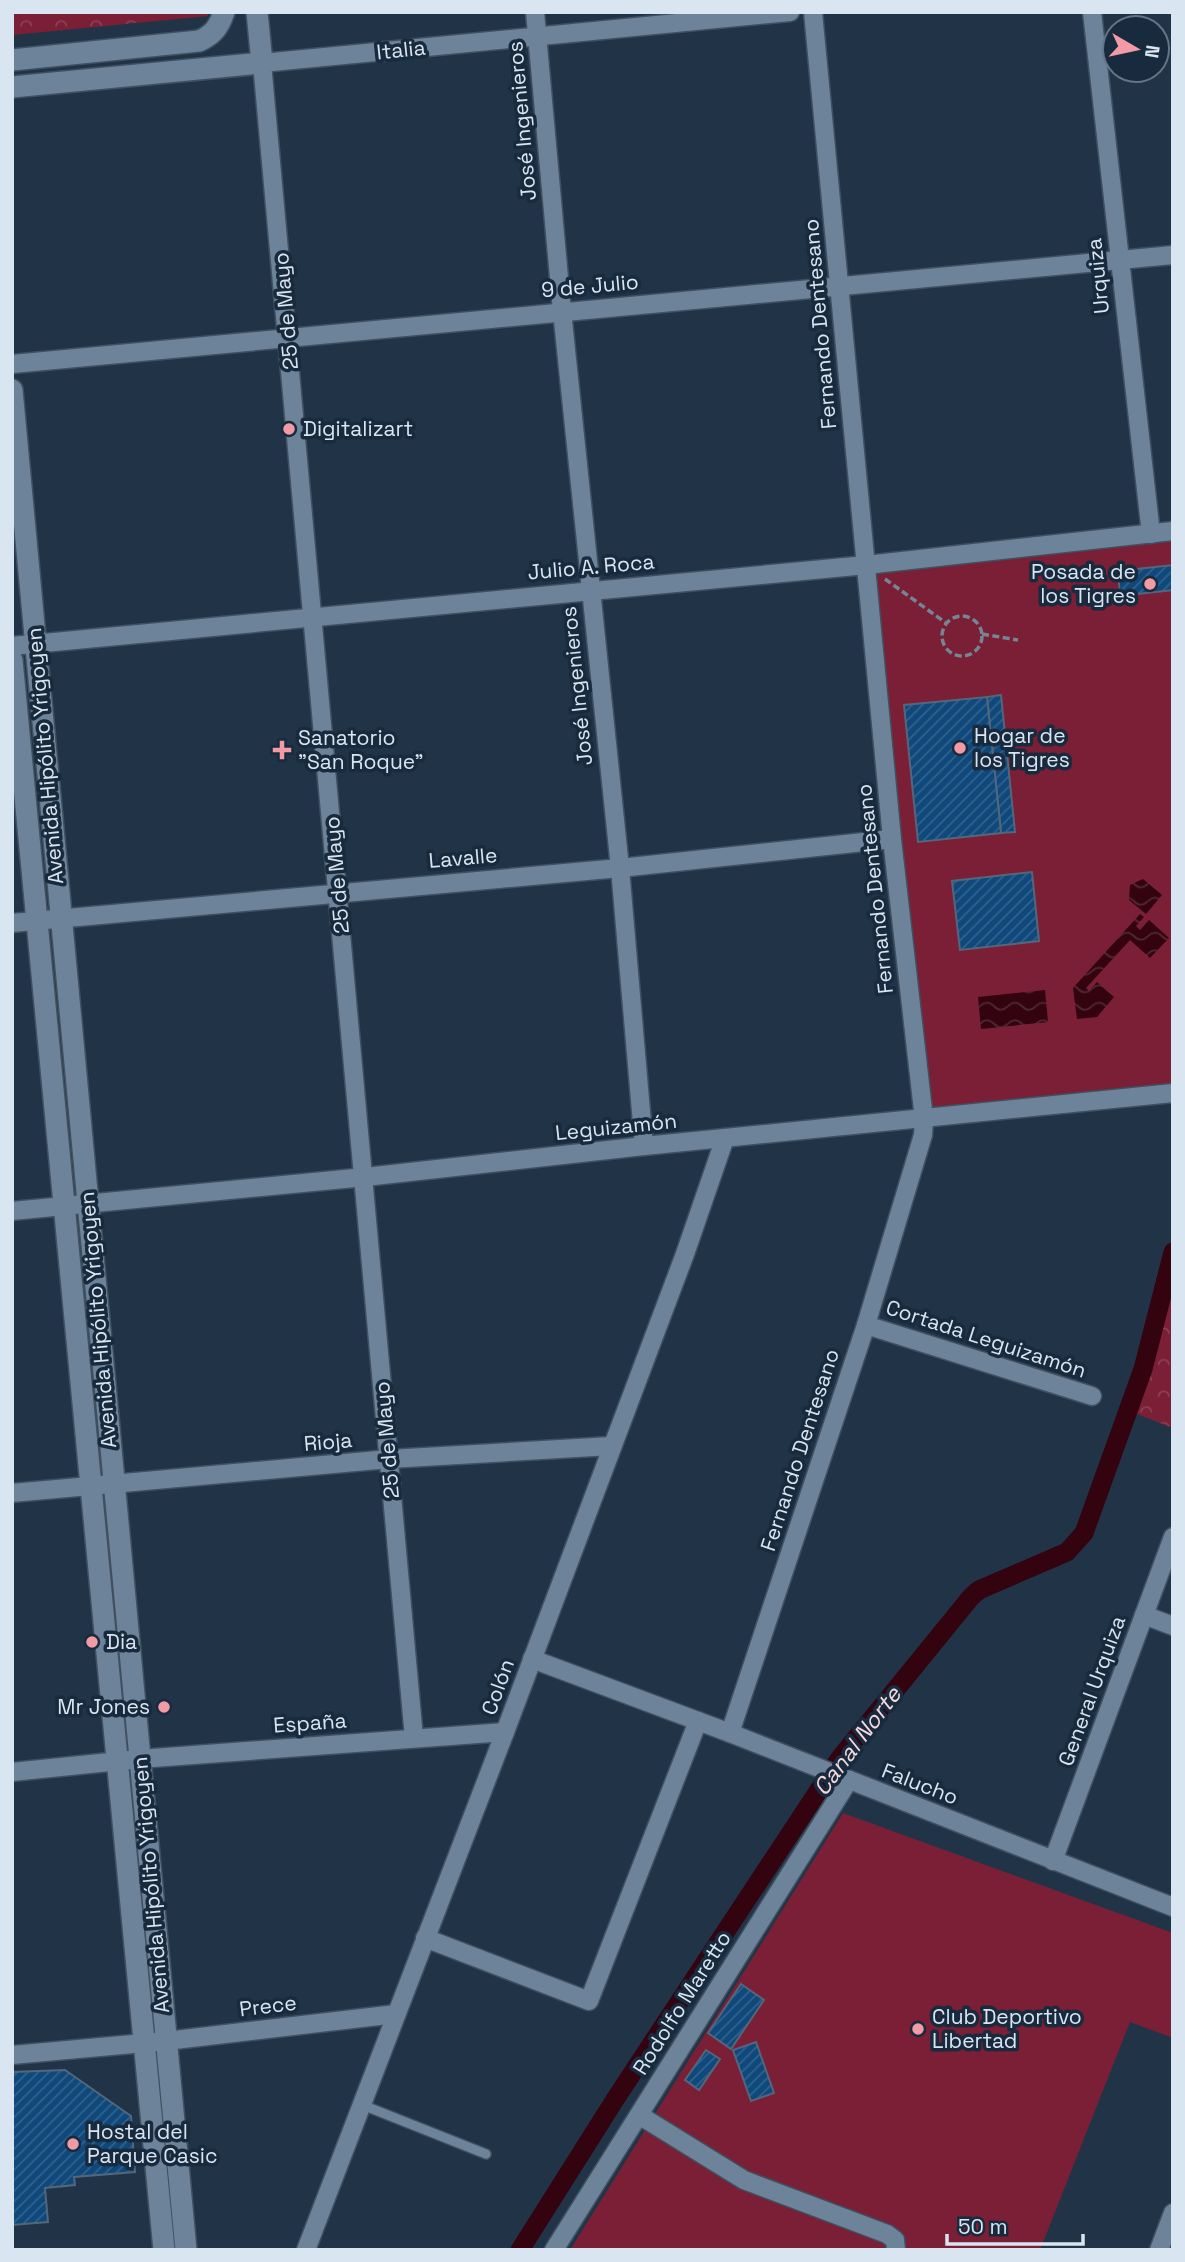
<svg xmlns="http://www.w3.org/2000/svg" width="1185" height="2262" font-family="'Space Grotesk',sans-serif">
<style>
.forest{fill:url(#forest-crowns)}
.pitch{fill:#7b1f36}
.water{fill:url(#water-waves)}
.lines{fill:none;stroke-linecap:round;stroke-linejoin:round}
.canal{stroke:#330310;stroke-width:19}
.building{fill:url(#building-hatch);stroke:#52677c;stroke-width:2}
.lane-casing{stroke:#3f5060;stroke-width:12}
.street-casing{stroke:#3f5060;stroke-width:21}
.secondary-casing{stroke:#3f5060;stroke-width:24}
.path{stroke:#758595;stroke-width:3.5;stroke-dasharray:7 3.5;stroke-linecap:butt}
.lane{stroke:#6d8399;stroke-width:9}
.street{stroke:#6d8399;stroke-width:18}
.secondary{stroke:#6d8399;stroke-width:21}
.poi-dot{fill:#f39aa7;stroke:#182a3d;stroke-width:2.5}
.labels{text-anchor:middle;stroke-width:7;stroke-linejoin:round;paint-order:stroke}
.street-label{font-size:21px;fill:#dae5f2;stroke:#182a3d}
.poi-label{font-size:21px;fill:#dae5f2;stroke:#182a3d;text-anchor:start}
.water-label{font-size:23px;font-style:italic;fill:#f5d9dc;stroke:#182a3d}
</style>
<defs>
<pattern id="forest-crowns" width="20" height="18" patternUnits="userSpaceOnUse" patternTransform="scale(1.75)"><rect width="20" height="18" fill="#7b1f36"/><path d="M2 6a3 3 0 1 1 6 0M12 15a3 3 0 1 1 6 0" fill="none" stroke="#8d3f54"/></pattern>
<pattern id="water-waves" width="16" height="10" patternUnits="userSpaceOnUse" patternTransform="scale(1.75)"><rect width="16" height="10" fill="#330310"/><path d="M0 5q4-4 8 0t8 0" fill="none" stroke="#502833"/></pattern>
<pattern id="building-hatch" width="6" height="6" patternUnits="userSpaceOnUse" patternTransform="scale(1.75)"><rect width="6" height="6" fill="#0f487a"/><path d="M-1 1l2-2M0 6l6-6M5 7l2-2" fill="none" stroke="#31628d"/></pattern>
</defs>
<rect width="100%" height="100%" fill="#213447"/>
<g class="forest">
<path d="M12 12H208V16L12 35Z"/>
<path d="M1173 1271V1428L1137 1414Z"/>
</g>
<g class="pitch">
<path d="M1173 531V1093L924 1119 866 565Z"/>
<path d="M843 1813 1173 1933V2038L1130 2022 1040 2250H570Z"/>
</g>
<g class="water">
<path d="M1143 879 1162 895 1146 914 1129 900 1130 885Z"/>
<path d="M1140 914 1144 917 1136 926 1140 930 1149 920 1169 938 1150 958 1130 940 1086 988 1089 991 1097 982 1114 997 1097 1017 1077 1019 1073 988Z"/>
<path d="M1045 990 1048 1022 981 1029 978 997Z"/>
</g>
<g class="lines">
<path class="canal" d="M520 2250 616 2098 840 1758 971 1597 979 1590 1067 1552 1084 1533 1143 1369 1173 1252"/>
</g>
<g class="building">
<path d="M1173 565V590L1120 596 1118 571Z"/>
<path d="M1001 695 1015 832 1001 833 987 697Z"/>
<path d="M987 697 1001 833 918 842 904 705Z"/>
<path d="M1032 872 1039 941 960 950 952 881Z"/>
<path d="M741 1984 764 2000 731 2049 708 2033Z"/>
<path d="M756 2042 774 2093 751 2101 733 2050Z"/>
<path d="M706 2050 720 2059 699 2090 685 2080Z"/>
<path d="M65 2070 131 2116 135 2172 74 2177 75 2185 45 2188 48 2222 12 2225V2072Z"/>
</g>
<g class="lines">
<defs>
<path id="lane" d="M360 2104 486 2154"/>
<g id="street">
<path d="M535 12 562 311 620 868 644 1146"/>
<path d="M1092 12 1151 534"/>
<path d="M12 364 1173 255"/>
<path d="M12 646 866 565 1173 531"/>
<path d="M12 923 620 868 892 839"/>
<path d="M12 1211 365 1177 644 1146 1173 1093"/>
<path d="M866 1325 1092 1396"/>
<path d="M12 1493 389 1459 611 1446"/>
<path d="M1144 1615 1173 1626"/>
<path d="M532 1659 730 1733 1173 1907"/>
<path d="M730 1733 866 1325 923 1135 924 1119 892 839 813 12"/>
<path d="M414 1738 262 63 790 12"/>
<path d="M12 1772 139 1759 505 1732"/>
<path d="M1053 1861 1173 1537"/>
<path d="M425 1938 589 2001 698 1721"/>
<path d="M12 2055 166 2041 396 2014"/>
<path d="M639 2115 744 2180 887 2234 895 2240 896 2250"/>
<path d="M306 2250 505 1732 685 1254 725 1138"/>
<path d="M554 2250 849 1780"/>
<path d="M1159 2250 1173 2213"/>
</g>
<g id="secondary">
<path d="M12 60 199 41C213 35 219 27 224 12"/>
<path d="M12 87 262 63 257 12"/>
<path d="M12 390 186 2250"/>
<path d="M12 660 164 2250"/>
</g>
</defs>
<use href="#lane" class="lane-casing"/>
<use href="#street" class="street-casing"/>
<use href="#secondary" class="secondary-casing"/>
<g class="path">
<path d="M885 579 946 623"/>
<circle cx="962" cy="636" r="20"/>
<path d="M982 634 1018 640"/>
</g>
<use href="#lane" class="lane"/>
<use href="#street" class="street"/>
<use href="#secondary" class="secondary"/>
</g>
<g class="poi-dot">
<circle cx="289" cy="429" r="7"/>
<circle cx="1150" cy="584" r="7"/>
<circle cx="960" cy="748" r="7"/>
<path d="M278.5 739.5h7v7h7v7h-7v7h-7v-7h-7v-7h7z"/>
<circle cx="92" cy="1642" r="7"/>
<circle cx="164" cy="1707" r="7"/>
<circle cx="918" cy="2029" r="7"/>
<circle cx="73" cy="2144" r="7"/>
</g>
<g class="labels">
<g class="street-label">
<text transform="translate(401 50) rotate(-6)" y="7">Italia</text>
<text transform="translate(522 121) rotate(-95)" y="7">José Ingenieros</text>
<text transform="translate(1098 276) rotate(-96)" y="7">Urquiza</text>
<text transform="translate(590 286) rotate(-5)" y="7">9 de Julio</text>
<text transform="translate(286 311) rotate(-95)" y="7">25 de Mayo</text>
<text transform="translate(820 324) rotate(-95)" y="7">Fernando Dentesano</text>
<text transform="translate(591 567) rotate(-5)" y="7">Julio A. Roca</text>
<text transform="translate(577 686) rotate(-96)" y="7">José Ingenieros</text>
<text transform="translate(45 756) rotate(-95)" y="7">Avenida Hipólito Yrigoyen</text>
<text transform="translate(463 858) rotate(-5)" y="7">Lavalle</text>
<text transform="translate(337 875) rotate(-95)" y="7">25 de Mayo</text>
<text transform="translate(875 889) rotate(-96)" y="7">Fernando Dentesano</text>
<text transform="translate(616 1127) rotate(-6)" y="7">Leguizamón</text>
<text transform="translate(98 1320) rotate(-95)" y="7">Avenida Hipólito Yrigoyen</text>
<text transform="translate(986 1339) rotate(18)" y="7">Cortada Leguizamón</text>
<text transform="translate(387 1440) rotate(-95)" y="7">25 de Mayo</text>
<text transform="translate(328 1442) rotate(-5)" y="7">Rioja</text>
<text transform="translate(800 1450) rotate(-72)" y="7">Fernando Dentesano</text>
<text transform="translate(498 1687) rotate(-70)" y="7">Colón</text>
<text transform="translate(1092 1691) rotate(-70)" y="7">General Urquiza</text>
<text transform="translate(310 1723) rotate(-4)" y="7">España</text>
<text transform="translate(920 1784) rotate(21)" y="7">Falucho</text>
<text transform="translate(151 1885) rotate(-95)" y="7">Avenida Hipólito Yrigoyen</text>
<text transform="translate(682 2003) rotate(-58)" y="7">Rodolfo Maretto</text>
<text transform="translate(268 2006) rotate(-7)" y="7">Prece</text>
</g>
<g class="poi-label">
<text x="303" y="436">Digitalizart</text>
<text x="1136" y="579" text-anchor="end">Posada de<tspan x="1136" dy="24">los Tigres</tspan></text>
<text x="974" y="743">Hogar de<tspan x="974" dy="24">los Tigres</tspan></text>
<text x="298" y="745">Sanatorio<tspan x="298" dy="24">"San Roque"</tspan></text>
<text x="106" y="1649">Dia</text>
<text x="150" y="1714" text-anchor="end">Mr Jones</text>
<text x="932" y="2024">Club Deportivo<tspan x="932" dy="24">Libertad</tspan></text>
<text x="87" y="2139">Hostal del<tspan x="87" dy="24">Parque Casic</tspan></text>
</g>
<g class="water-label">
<text transform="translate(857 1741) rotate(-53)" y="8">Canal Norte</text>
</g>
</g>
<rect width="1185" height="2262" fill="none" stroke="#dae5f2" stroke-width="28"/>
<g transform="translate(1136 49) rotate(99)"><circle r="33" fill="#182a3d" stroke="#667585" stroke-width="2"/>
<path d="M0-5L12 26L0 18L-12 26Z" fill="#f39aa7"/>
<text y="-10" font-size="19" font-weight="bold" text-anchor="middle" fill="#dae5f2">N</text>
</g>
<path d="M947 2234v10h136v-10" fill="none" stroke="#dae5f2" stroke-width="3.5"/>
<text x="958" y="2234" font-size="21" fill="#dae5f2" stroke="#182a3d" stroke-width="5" paint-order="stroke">50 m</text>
</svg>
